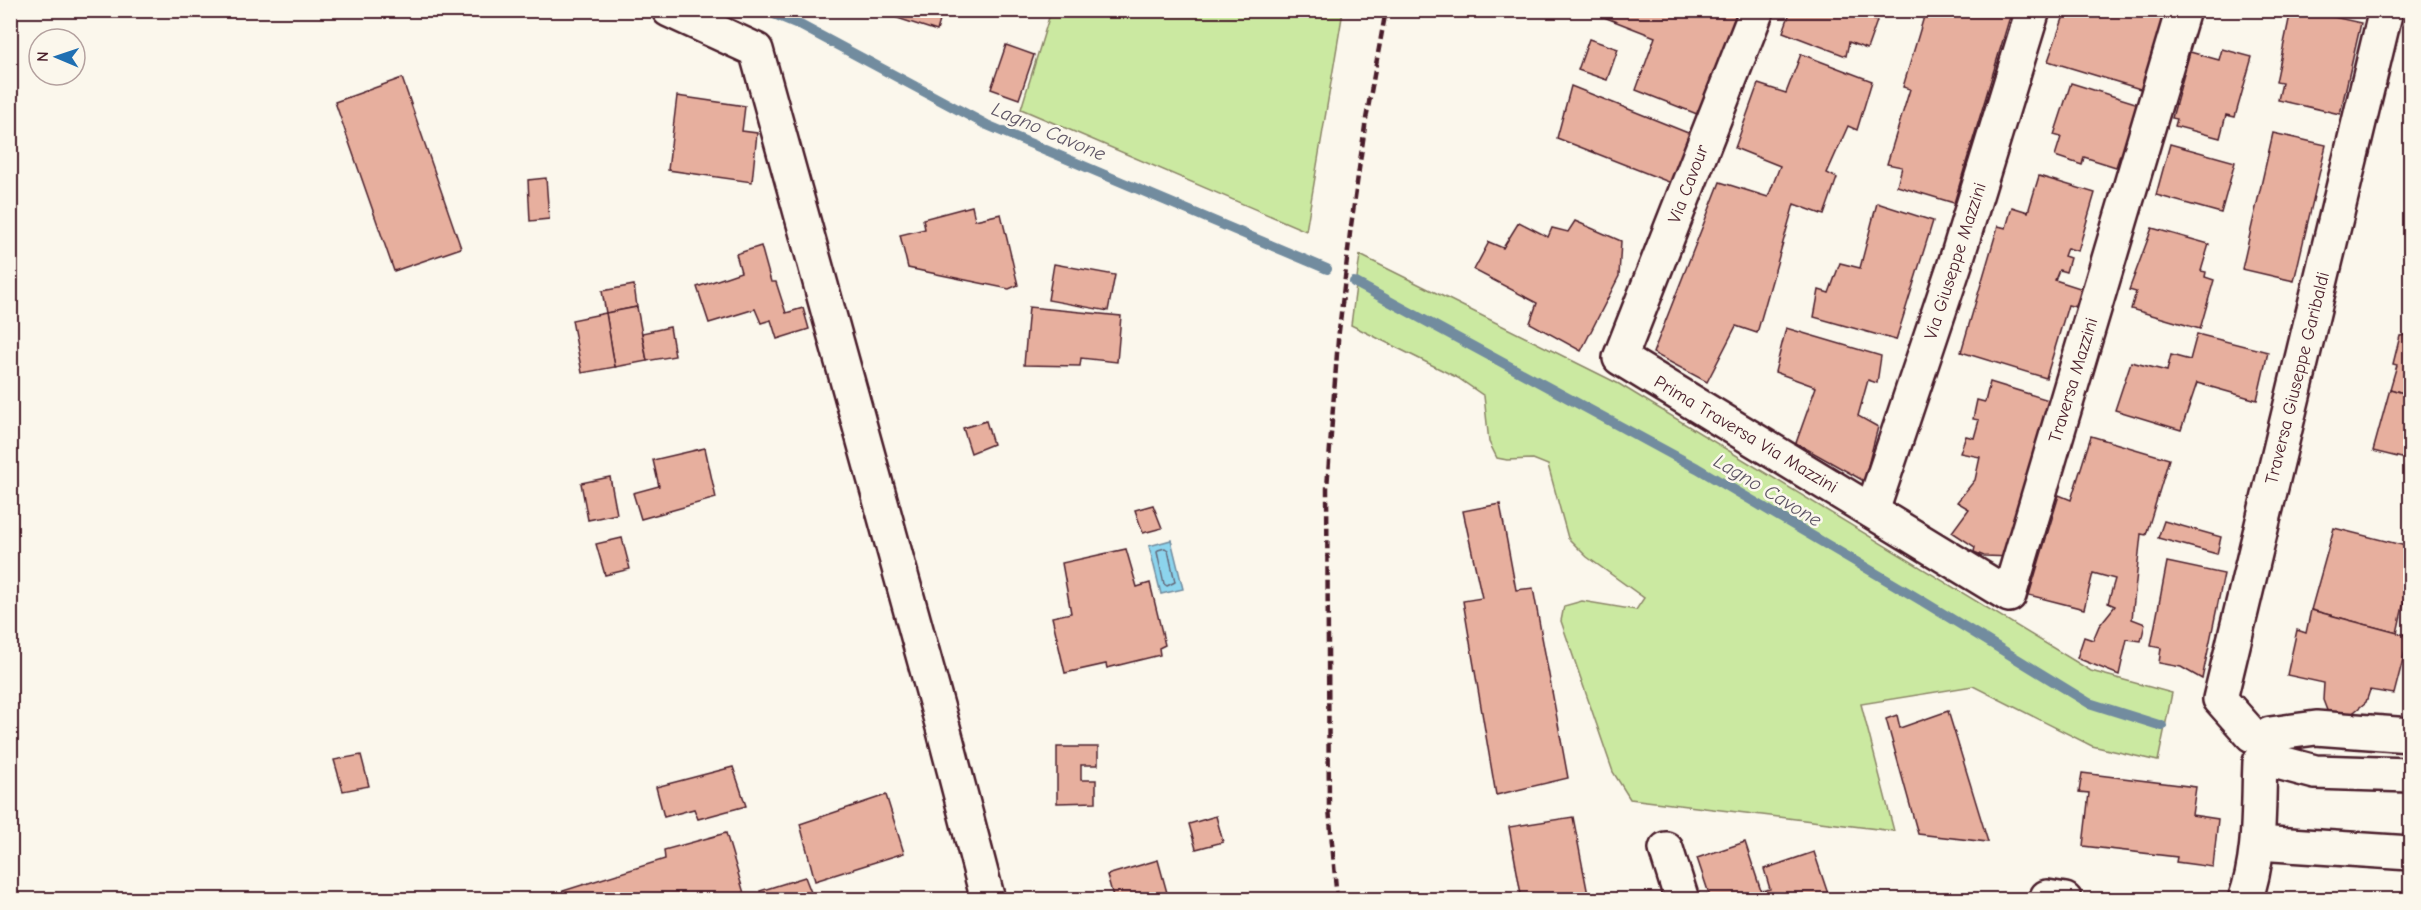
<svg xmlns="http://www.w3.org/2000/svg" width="2421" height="910" font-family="'Comic Neue',sans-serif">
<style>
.green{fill:#cbe9a1;stroke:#8a8466;stroke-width:1.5}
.water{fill:#8cd4ed;stroke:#728c9f;stroke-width:1.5}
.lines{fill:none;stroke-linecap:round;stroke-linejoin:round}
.shore{stroke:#646779;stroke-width:1.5}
.stream{stroke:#728c9f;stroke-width:10}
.building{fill:#e7af9e;stroke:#4a1f2b;stroke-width:1.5}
.minor-casing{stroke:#4a1f2b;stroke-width:38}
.minor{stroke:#fbf7ec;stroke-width:33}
.rail{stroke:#4a1f2b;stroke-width:4.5;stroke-dasharray:9 4.5;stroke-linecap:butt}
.labels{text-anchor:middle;stroke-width:5;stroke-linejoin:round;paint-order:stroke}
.street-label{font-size:18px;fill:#4a1f2b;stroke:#fbf7ec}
.water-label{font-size:20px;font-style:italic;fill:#5e5565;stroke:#fbf7ec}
</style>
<rect width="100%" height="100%" fill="#fbf7ec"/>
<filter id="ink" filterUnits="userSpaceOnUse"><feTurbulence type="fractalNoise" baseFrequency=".0167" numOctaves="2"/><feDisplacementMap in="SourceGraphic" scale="12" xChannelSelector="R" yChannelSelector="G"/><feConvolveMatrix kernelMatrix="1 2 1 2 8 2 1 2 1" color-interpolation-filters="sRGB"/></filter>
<g filter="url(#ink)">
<g class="green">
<path d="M1051 11H1343L1306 231 1021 109Z"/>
<path d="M1360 255 1619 384 2091 671 2172 693 2158 761 2092 746 1973 686 1861 704 1894 831 1630 799 1613 772 1561 621 1564 606 1582 601 1636 610 1644 598 1587 557 1568 538 1548 465 1533 459 1507 460 1497 458 1489 442 1484 396 1458 378 1351 325Z"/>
</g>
<path class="water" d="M1171 540 1183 589 1161 594 1149 546Z"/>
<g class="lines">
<path class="shore" d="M1165 548 1168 550 1175 582 1167 586 1164 584 1157 552 1158 550Z"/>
<g class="stream">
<path d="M764 10 800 25 987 125 1327 269"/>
<path d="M1354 282 1697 468 1919 599 2089 703 2162 726"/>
</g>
</g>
<g class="building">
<path d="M882 10H921L941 17 937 31 882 13Z"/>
<path d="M1586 10H1739L1702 116 1636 90 1655 37Z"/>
<path d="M1791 10H1850L1877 21 1867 49 1849 42 1846 56 1783 32Z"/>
<path d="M1926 10H2012L1954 203 1897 186 1902 167 1887 164 1910 89 1903 87Z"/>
<path d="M2066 10H2174L2147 91 2048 61Z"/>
<path d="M2291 10H2302L2361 23 2340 114 2278 100 2282 83 2276 82Z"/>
<path d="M1589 39 1618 49 1607 80 1578 70Z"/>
<path d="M1006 45 1034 55 1019 99 991 89Z"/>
<path d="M2222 49 2252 57 2235 117 2226 115 2220 138 2175 126 2177 119 2172 118 2190 52 2219 60Z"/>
<path d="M1801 54 1872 81 1857 130 1848 126 1827 173 1837 178 1824 215 1794 204 1757 333 1736 326 1707 382 1653 353 1720 182 1768 197 1780 166 1735 148 1758 84 1786 93Z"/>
<path d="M402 78 461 248 394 271 335 102Z"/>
<path d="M2071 83 2145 106 2129 157 2120 155 2116 167 2084 157 2082 165 2055 156 2061 137 2054 135Z"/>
<path d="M1571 86 1698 137 1679 186 1557 138Z"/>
<path d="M677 96 745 106 742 131 757 133 752 182 668 170Z"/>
<path d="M2273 133 2326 145 2294 281 2242 269Z"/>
<path d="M2170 144 2235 162 2221 213 2156 195Z"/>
<path d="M2039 176 2095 193 2078 251 2067 248 2064 256 2070 258 2066 272 2059 270 2055 280 2086 290 2080 308 2068 305 2046 378 1961 352 1998 226 2006 228 2012 207 2028 212Z"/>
<path d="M546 178 549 219 530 221 528 180Z"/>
<path d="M1877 203 1933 221 1896 340 1814 317 1819 290 1829 293 1840 263 1860 268Z"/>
<path d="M972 206 975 220 1001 214 1018 285 1009 289 908 268 900 235 925 229 923 219Z"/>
<path d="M1575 221 1621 241 1619 276 1581 351 1530 323 1537 303 1474 270 1489 242 1503 248 1519 222 1548 237 1552 228 1568 232Z"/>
<path d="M2152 228 2209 244 2201 271 2206 272 2205 277 2214 280 2200 329 2131 309 2136 292 2129 290Z"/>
<path d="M761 246 771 282H776L786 313 803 308 809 329 777 339 771 320 761 323 755 309 709 323 697 287 741 272 736 254Z"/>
<path d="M1054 264 1115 275 1108 311 1048 300Z"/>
<path d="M634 285 637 307 606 313 602 291Z"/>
<path d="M637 307 647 361 615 367 606 313Z"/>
<path d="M1029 307 1121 316 1117 362 1081 358 1080 366 1024 365Z"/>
<path d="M606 313 615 367 582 373 572 320Z"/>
<path d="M2410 320V395L2390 389 2397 365 2393 364 2400 336 2406 335Z"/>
<path d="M670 327 675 356 647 361 642 333Z"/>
<path d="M1786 328 1881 356 1877 383 1868 380 1858 416 1878 427 1864 481 1796 443 1816 387 1775 372Z"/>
<path d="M2197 334 2268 352 2257 400 2197 383 2181 430 2115 410 2131 362 2167 371 2171 355 2190 360Z"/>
<path d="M1990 382 2052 401 2014 557 1984 556 1974 552 1975 547 1952 532 1969 509 1957 502 1975 480 1980 457 1960 453 1966 436 1974 438 1979 420 1973 419 1977 400 1985 402Z"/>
<path d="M2390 389 2410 395V460L2373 451Z"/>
<path d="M986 421 993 444 971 453 963 428Z"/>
<path d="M2091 436 2169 459 2146 535 2141 534 2132 619 2145 624 2141 641 2127 639 2119 675 2077 658 2084 637 2093 640 2099 626 2115 606 2108 603 2115 579 2093 573 2084 609 2029 595 2059 495 2071 500Z"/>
<path d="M705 448 716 498 641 519 633 493 659 486 653 460Z"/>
<path d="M610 477 617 514 588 520 581 483Z"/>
<path d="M1500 504 1516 590 1533 588 1568 778 1496 795 1463 601 1482 598 1463 511Z"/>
<path d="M1153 505 1162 528 1143 533 1135 510Z"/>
<path d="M2164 521 2221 537 2217 554 2158 538Z"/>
<path d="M2334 528 2410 547V575L2397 633 2311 610Z"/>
<path d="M622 538 630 569 605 575 596 544Z"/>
<path d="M1126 549 1137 587 1150 583 1165 645 1159 648 1160 655 1107 668 1106 664 1065 673 1052 617 1071 613 1062 563Z"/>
<path d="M2167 562 2224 574 2202 679 2181 667 2159 663 2161 648 2151 646Z"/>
<path d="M2311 610 2409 636 2394 694 2370 690 2366 702 2349 716 2328 713 2323 700 2324 683 2287 675 2297 630 2306 633Z"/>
<path d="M1948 711 1988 842 1918 834 1886 719 1897 715 1900 728Z"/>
<path d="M1057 747H1098V765H1081V780H1096V802L1057 803Z"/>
<path d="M361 755 369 786 343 791 334 760Z"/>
<path d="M733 767 746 806 698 819 694 809 664 817 656 787Z"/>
<path d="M2082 773 2196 787 2192 815 2218 819 2213 867 2176 862 2177 857 2083 846 2089 793 2079 792Z"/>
<path d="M886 795 904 853 815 881 800 824Z"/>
<path d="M1216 816 1223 842 1196 849 1189 824Z"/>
<path d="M1573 817 1589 900H1522L1509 827Z"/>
<path d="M726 833 746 900H565L563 891 665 859 664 850Z"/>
<path d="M1745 842 1761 891 1770 889 1764 869 1814 852 1830 900H1711L1697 858Z"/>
<path d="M1158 860 1169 900H1114L1107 875Z"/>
<path d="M805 877 814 900H762L760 891Z"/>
</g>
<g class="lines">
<defs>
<g id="minor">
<path d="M669 10 756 50 944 731 988 900"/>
<path d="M1757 10 1620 358 2009 595 2183 10"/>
<path d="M1872 511 1956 261 2033 10"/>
<path d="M2270 734 2316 728 2410 735"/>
<path d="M2252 735 2220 699 2386 10"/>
<path d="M2270 760 2315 772 2410 775"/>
<path d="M2258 843 2410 853"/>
<path d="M1666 849 1682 900"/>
<path d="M2047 897 2065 900"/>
<path d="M2245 900C2261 856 2258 808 2260 762"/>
</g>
</defs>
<use href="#minor" class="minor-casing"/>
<use href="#minor" class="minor"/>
<path class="rail" d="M1337 900 1329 808 1327 488 1338 340 1350 233 1366 119 1386 10"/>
</g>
</g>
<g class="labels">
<g class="street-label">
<text transform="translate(1688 184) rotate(-69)" y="6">Via Cavour</text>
<text transform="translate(1955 261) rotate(-72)" y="6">Via Giuseppe Mazzini</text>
<text transform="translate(2297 378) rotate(-76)" y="6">Traversa Giuseppe Garibaldi</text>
<text transform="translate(2073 380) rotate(-73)" y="6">Traversa Mazzini</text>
<text transform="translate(1746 434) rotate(31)" y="6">Prima Traversa Via Mazzini</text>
</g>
<g class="water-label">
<text transform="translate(1049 131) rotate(23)" y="7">Lagno Cavone</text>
<text transform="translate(1768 490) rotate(31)" y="7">Lagno Cavone</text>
</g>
</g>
<rect width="2421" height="910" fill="none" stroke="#fbf7ec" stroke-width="36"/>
<rect x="18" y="18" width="2385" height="874" fill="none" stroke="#4a1f2b" stroke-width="2" filter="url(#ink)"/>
<g transform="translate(57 57) rotate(272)"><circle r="28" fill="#fbf7ec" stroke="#b4a19f" stroke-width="1.5"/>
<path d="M0-4.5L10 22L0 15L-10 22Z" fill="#1f6fb2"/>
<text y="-9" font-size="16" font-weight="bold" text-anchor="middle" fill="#4a1f2b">N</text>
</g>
</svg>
